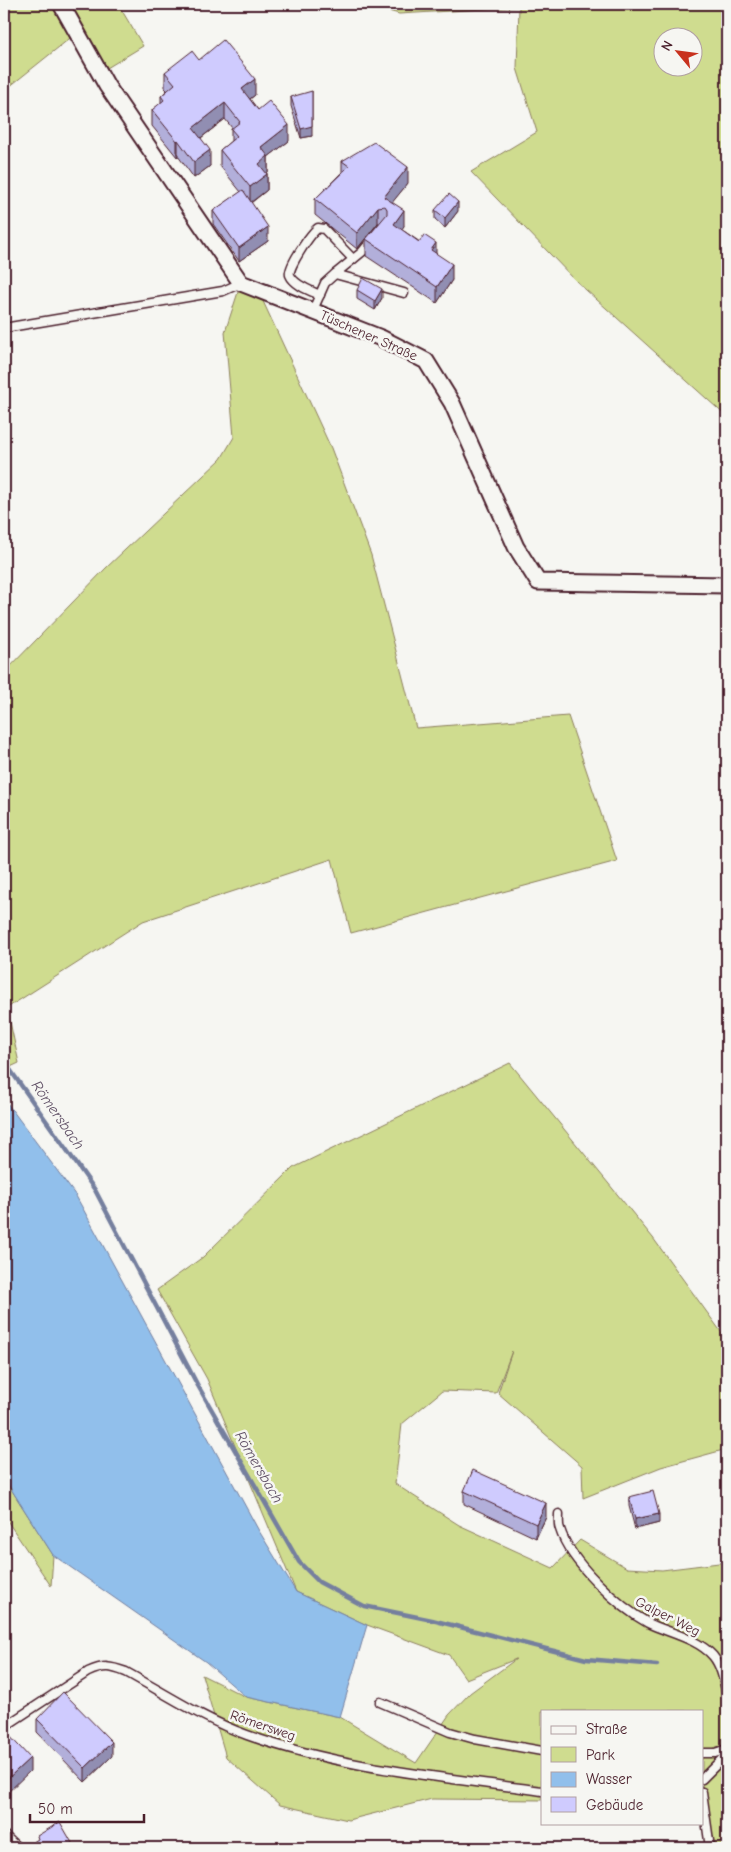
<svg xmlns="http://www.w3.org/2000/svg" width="731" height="1852" font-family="'Comic Neue',sans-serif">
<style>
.green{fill:#cfdc8f;stroke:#8c7e5d;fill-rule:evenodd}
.water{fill:#91bfeb;stroke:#757f9e}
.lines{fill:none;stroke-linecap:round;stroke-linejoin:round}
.stream{stroke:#757f9e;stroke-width:4.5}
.service-casing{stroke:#4a1f2b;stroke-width:11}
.minor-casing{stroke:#4a1f2b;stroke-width:19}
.service{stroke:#f6f6f2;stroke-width:8}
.minor{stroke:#f6f6f2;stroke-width:15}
.wall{fill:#b2afda;stroke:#4a1f2b}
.shaded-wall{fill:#918eb2;stroke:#4a1f2b}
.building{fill:#cfcbfe;stroke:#4a1f2b}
.labels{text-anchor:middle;stroke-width:5;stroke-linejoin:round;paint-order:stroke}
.street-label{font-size:14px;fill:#4a1f2b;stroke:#f6f6f2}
.water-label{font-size:15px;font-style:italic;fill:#5f4f65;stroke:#f6f6f2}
</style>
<rect width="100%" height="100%" fill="#f6f6f2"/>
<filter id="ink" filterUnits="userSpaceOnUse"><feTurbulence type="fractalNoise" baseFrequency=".02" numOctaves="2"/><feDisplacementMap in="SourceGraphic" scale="10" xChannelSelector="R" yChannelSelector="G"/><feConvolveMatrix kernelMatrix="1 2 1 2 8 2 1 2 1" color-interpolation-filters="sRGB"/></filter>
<g filter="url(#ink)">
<g class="green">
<path d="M4 4H58L74 35 4 91Z"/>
<path d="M69 4H118L143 46 107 68Z"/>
<path d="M364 4H727V417L576 281 471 172 537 132 517 68 519 7 399 14ZM664 38H694V68H664Z"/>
<path d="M241 283 261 297 331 448 371 555 416 728 568 716 617 861 351 933 332 859 143 921 7 1008 19 1063 4 1070V673L106 568 221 459 234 437 225 332Z"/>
<path d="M510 1063 653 1238 727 1340V1449L661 1467 583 1498 582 1466 498 1393 512 1351 496 1393 442 1391 402 1424 395 1484 459 1525 553 1568 580 1540 627 1568 662 1570 727 1562V1848H708L702 1810V1711H542V1800L432 1799 348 1820 280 1805 226 1757 202 1675 246 1697 340 1717 416 1763 449 1715 470 1693 516 1659 466 1679 449 1655 367 1625 296 1592 207 1379 157 1290 203 1257 293 1168Z"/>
<path d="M4 1478 53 1555 51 1586 4 1516Z"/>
</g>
<path class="water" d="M4 1099 76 1196 259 1531 296 1592 367 1625 340 1717 246 1697 206 1662 53 1555 4 1478Z"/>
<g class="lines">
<path class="stream" d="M4 1061 95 1190 197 1384 299 1562 319 1582 364 1606 432 1620 586 1659 657 1665"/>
<defs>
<g id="service">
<path d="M335 274 362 252 372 240"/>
<path d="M320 295C311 291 294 285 290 275 287 268 311 233 318 228L324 229 353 259"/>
<path d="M313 310 325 283 335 274 404 293"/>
<path d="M4 328 223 291 241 283"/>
<path d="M559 1514C559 1519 558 1525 560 1529 570 1562 619 1607 648 1623 669 1633 697 1638 713 1656 722 1667 724 1682 727 1695"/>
<path d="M380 1702 450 1732 475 1739 542 1751"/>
<path d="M4 1727 88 1672C104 1665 110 1666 126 1672 166 1694 205 1720 247 1735 342 1769 444 1777 542 1791"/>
<path d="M702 1753H715L727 1749"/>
<path d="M702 1779 727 1754"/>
<path d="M702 1792 710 1848"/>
<path d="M4 1835 18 1848"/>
</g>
<path id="minor" d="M61 4 107 86 241 283 381 338 426 361 452 403 516 547 538 582 727 585"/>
</defs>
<use href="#service" class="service-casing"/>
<use href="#minor" class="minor-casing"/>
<use href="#service" class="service"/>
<use href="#minor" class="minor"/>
</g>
<g class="wall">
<path d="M199 60 255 95 250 99 258 110 289 141 268 157V172L267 173V190L251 203 268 241 239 261 213 224V211L241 192 220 166V150L231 141V129L232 128 225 119 201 138 210 166 194 178 178 156 177 157 152 126V110L161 103V96L167 90 165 88V72Z"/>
<path d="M291 97 312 136 301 138 291 106Z"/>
<path d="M342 161 408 183 392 202 404 226 401 229 436 253 452 280 437 303 366 256V239L379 223H378L357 249 315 215V199L342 172Z"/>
<path d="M435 210 458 211 445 228 435 219Z"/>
<path d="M357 290 382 298 375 310 357 299Z"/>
<path d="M464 1491 546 1517 536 1538 464 1504Z"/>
<path d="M629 1497 659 1523 635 1529 629 1506Z"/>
<path d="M37 1719 112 1756 85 1782 37 1732Z"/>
</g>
<g class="shaded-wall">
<path d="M255 79V95L242 105V89Z"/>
<path d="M312 91V136L301 138V129Z"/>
<path d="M225 103V119L193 144V128Z"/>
<path d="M289 125V141L268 157V172L259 180V164L261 147Z"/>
<path d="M178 140V156L177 157V141Z"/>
<path d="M210 150V166L194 178V162Z"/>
<path d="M408 167V183L387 209 384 197Z"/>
<path d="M267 174V190L250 203V187Z"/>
<path d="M458 202V211L445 228V218Z"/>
<path d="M378 207V223L357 249V233Z"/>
<path d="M404 210V226L394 241V224Z"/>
<path d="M268 227V241L239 261V248Z"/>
<path d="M436 243V260L431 250Z"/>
<path d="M452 264V280L437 303V287Z"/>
<path d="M382 289V298L375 310V301Z"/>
<path d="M546 1503V1517L536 1538V1524Z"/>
<path d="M659 1514V1523L635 1529V1519Z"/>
<path d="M112 1742V1756L85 1782V1768Z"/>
<path d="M30 1758V1771L4 1796V1782Z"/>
</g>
<g class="building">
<path d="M223 40 255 79 242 89 258 110 269 101 289 125 261 147 268 156 259 164 267 174 250 187 220 150 237 136 231 129 240 122 225 103 193 128 210 150 194 162 178 140 177 141 152 110 164 100 161 96 175 84 165 72 192 51 199 60Z"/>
<path d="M312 91V126L301 129 291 97Z"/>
<path d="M374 142 408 167 384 197 404 210 394 224 419 242 424 235 436 243 431 250 452 264 437 287 366 239 387 214V209L385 206 378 207 357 233 315 199 349 166 342 161Z"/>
<path d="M243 190 268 227 239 248 213 211Z"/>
<path d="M449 194 458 202 445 218 435 210Z"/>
<path d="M363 278 382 289 375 301 357 290Z"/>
<path d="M473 1470 546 1503 536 1524 464 1491Z"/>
<path d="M653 1491 659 1514 635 1519 629 1497Z"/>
<path d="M63 1692 112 1742 85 1768 37 1719Z"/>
<path d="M7 1733 30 1758 4 1782V1736Z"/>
<path d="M60 1822 75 1848H24L38 1839 37 1836Z"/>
</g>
</g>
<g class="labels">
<g class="street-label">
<text transform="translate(369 335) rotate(24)" y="5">Tüschener Straße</text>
<text transform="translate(668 1616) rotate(27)" y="5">Galper Weg</text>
<text transform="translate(263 1725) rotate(19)" y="5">Römersweg</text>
</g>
<g class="water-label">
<text transform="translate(58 1115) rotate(55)" y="5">Römersbach</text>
<text transform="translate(259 1467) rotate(60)" y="5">Römersbach</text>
</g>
</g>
<rect width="731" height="1852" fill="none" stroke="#f6f6f2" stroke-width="20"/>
<rect x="10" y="10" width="711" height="1832" fill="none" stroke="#4a1f2b" stroke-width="2" filter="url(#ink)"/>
<rect x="541" y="1710" width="162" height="115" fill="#f6f6f2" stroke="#b1a0a2"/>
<rect x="551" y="1726" width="25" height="8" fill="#f6f6f2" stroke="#b1a0a2"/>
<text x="586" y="1734" font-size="15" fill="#4a1f2b">Straße</text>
<rect x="551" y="1747" width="25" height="15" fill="#cfdc8f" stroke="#b1a0a2"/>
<text x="586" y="1760" font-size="15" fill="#4a1f2b">Park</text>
<rect x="551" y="1772" width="25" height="15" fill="#91bfeb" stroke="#b1a0a2"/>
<text x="586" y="1784" font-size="15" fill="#4a1f2b">Wasser</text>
<rect x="551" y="1797" width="25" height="15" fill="#cfcbfe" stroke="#b1a0a2"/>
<text x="586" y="1810" font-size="15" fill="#4a1f2b">Gebäude</text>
<g transform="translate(678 52) rotate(299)"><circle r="24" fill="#f6f6f2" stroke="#b1a0a2"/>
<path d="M0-4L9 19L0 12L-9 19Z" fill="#c8321e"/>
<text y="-8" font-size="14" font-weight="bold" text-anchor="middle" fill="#4a1f2b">N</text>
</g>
<path d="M30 1814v8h114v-8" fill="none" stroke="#4a1f2b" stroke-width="2.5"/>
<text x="38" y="1814" font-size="15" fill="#4a1f2b" stroke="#f6f6f2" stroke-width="4" paint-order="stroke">50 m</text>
</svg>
